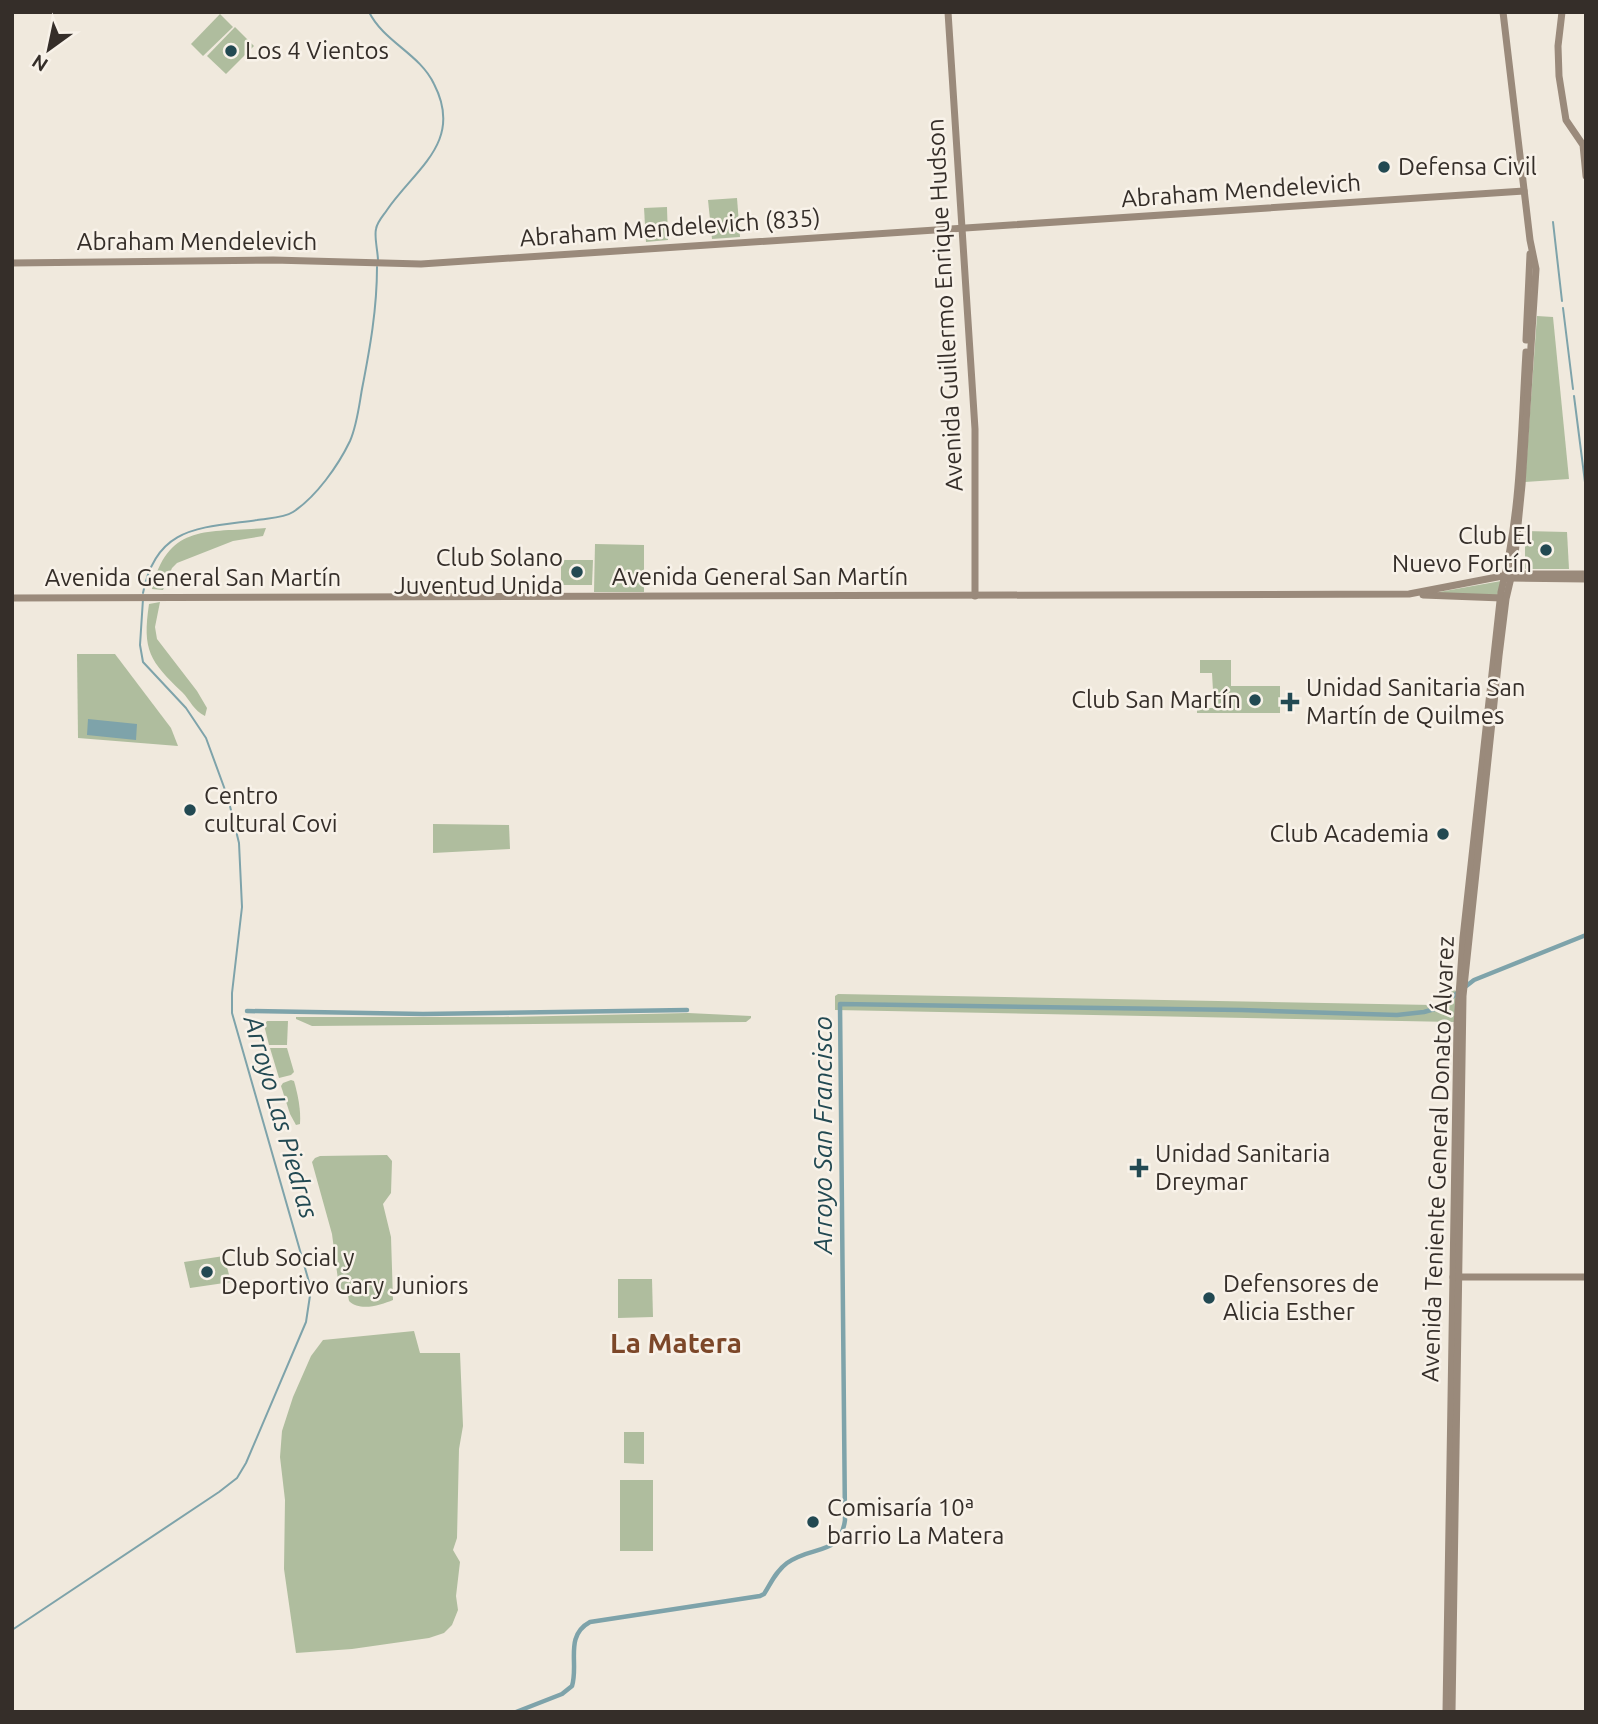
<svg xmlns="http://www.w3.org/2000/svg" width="1598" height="1724" font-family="Ubuntu,sans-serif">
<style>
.green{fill:#afbd9e}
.water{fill:#7ea3aa}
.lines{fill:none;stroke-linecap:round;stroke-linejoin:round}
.stream{stroke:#7ea3aa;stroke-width:2}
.canal{stroke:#7ea3aa;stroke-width:4.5}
.secondary{stroke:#9a8a7b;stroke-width:7}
.poi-dot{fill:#224952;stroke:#f8f2e9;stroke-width:2.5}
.labels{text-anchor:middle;stroke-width:5;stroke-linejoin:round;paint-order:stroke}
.poi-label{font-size:24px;fill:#352e29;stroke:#f8f2e9;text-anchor:start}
.street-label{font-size:24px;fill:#352e29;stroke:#f8f2e9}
.water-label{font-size:26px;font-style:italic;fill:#224952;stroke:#f8f2e9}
.quarter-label{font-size:28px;font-weight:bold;fill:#7c4729;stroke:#f8f2e9}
</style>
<rect width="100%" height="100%" fill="#f0e9dd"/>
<g class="green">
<path d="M220 14 233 27 203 56 191 44Z"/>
<path d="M235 27 254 46 226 74 207 56Z"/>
<path d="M737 198 740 237 712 239 708 200Z"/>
<path d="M667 207 668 240 646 242 644 208Z"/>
<path d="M1537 316 1553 317 1569 479 1525 482Z"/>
<path d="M266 528 263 536 233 541 177 563 172 568 163 590 152 589C168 522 209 533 266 528Z"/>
<path d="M1525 531 1567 532 1569 569H1525Z"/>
<path d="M595 544 644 545V592H594Z"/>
<path d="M561 560H593L592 585H561Z"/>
<path d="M1501 581 1497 596 1439 593V592Z"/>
<path d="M160 602 155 627 157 639 197 691 207 708 205 716C194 711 190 700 182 692 150 661 142 651 149 604Z"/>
<path d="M77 654H115L171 728 178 746 78 738Z"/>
<path d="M1200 660H1231V686H1280V713H1197V708H1214L1212 673H1200Z"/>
<path d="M433 824 509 825 510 849 433 853Z"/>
<path d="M1452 990 1457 991 1454 1022 835 1010V996L838 994 1433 1005 1442 1002Z"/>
<path d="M688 1013 751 1016V1018L746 1022 312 1026 296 1019V1017H503Z"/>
<path d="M267 1021H288L287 1045H269L264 1025Z"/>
<path d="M270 1048H287L294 1072 291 1075 279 1078Z"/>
<path d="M291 1080 294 1081C298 1095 301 1110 300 1124L296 1125 290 1114 281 1086 283 1083Z"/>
<path d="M387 1155 392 1161 391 1193 383 1204 391 1237 393 1300C381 1305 360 1312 349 1301L348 1295H340L332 1234 312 1162 315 1158 320 1156Z"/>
<path d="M224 1256 231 1282 190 1288 184 1262Z"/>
<path d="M618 1279H652L653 1317 618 1318Z"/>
<path d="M414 1331 420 1353H460L463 1426 459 1449 457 1538 453 1550 460 1562 456 1596 458 1610 452 1625 444 1633 429 1638 352 1649 296 1653 284 1569 285 1500 280 1457 282 1431 293 1397 311 1356 323 1340Z"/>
<path d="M624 1432H644V1464L624 1463Z"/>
<rect x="620" y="1480" width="33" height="71"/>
</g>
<path class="water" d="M88 719 137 724 136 740 87 735Z"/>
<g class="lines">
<g class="stream">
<path d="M369 12C384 42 420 54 434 84 464 142 415 169 387 210 383 216 377 222 376 229 374 238 378 251 378 261"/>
<path d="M1553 222 1562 301"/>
<path d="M1563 308 1573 389"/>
<path d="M1574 396 1586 490"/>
<path d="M143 593C156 526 199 528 257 520 268 518 284 518 293 512 316 497 338 466 350 441 357 425 359 406 362 389 370 348 377 309 377 267"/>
<path d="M12 1630 219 1492 237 1478 246 1463 306 1322 311 1289 232 1013V993L242 907 239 843 228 798 206 738 186 708 143 662 140 645 143 599"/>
</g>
<g class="canal">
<path d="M247 1011 423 1014 687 1010"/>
<path d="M516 1712 562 1694 572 1686C579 1664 564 1636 590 1622L760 1596 764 1594C771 1583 776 1571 787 1563 814 1544 840 1557 845 1520L840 1004 1241 1010 1397 1015 1424 1012 1438 1008 1474 980 1586 935"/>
</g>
<g class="secondary">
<path d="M948 12 975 429V596"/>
<path d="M1562 12 1558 46 1559 76 1566 120 1583 145 1586 176"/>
<path d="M12 263 273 260 421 264 1524 191"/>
<path d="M1526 340 1530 254"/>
<path d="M1510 578 1586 579"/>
<path d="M1423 595 1502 598"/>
<path d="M12 598 1409 594 1513 574H1586"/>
<path d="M1453 1277H1586"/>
<path d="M1446 1712 1457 1024 1463 938 1501 592C1521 514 1521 432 1526 352"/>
<path d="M1452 1712 1463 996 1499 656 1506 599 1514 565 1522 485 1536 269 1530 240 1503 12"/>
</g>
</g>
<g class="poi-dot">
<circle cx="231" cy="51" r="7"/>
<circle cx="1384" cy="167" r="7"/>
<circle cx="1546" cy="550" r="7"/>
<circle cx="577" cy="572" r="7"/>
<circle cx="1255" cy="700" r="7"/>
<path d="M1286.5 691.5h7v7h7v7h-7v7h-7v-7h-7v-7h7z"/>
<circle cx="190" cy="810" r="7"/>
<circle cx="1443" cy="834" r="7"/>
<path d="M1135.5 1157.5h7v7h7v7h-7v7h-7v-7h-7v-7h7z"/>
<circle cx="207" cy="1272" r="7"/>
<circle cx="1209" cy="1298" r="7"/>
<circle cx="813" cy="1522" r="7"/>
</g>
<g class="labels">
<g class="poi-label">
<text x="245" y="59">Los 4 Vientos</text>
<text x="1398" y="175">Defensa Civil</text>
<text x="1532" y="544" text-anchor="end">Club El<tspan x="1532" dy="28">Nuevo Fortín</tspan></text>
<text x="563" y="566" text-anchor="end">Club Solano<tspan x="563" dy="28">Juventud Unida</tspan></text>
<text x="1306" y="696">Unidad Sanitaria San<tspan x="1306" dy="28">Martín de Quilmes</tspan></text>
<text x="1241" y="708" text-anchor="end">Club San Martín</text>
<text x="204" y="804">Centro<tspan x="204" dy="28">cultural Covi</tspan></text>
<text x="1429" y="842" text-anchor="end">Club Academia</text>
<text x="1155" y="1162">Unidad Sanitaria<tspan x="1155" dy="28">Dreymar</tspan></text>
<text x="221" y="1266">Club Social y<tspan x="221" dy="28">Deportivo Gary Juniors</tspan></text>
<text x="1223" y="1292">Defensores de<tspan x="1223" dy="28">Alicia Esther</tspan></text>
<text x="827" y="1516">Comisaría 10ª<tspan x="827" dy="28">barrio La Matera</tspan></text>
</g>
<g class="street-label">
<text transform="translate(1241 191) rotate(-4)" y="8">Abraham Mendelevich</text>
<text transform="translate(670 228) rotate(-4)" y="8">Abraham Mendelevich (835)</text>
<text x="197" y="250">Abraham Mendelevich</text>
<text transform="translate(945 305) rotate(-93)" y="8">Avenida Guillermo Enrique Hudson</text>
<text x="760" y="585">Avenida General San Martín</text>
<text x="193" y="586">Avenida General San Martín</text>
<text transform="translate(1438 1159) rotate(-88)" y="8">Avenida Teniente General Donato Álvarez</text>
</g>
<g class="water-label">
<text transform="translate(281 1117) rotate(74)" y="9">Arroyo Las Piedras</text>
<text transform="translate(823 1135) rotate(-90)" y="9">Arroyo San Francisco</text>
</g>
<g class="quarter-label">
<text x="676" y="1353">La Matera</text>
</g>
</g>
<rect width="1598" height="1724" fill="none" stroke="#352e29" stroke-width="28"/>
<g transform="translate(49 49) rotate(213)" stroke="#f8f2e9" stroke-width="5" paint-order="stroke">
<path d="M0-5L12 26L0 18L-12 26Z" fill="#352e29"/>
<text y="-10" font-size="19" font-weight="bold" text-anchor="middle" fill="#352e29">N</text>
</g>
</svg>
